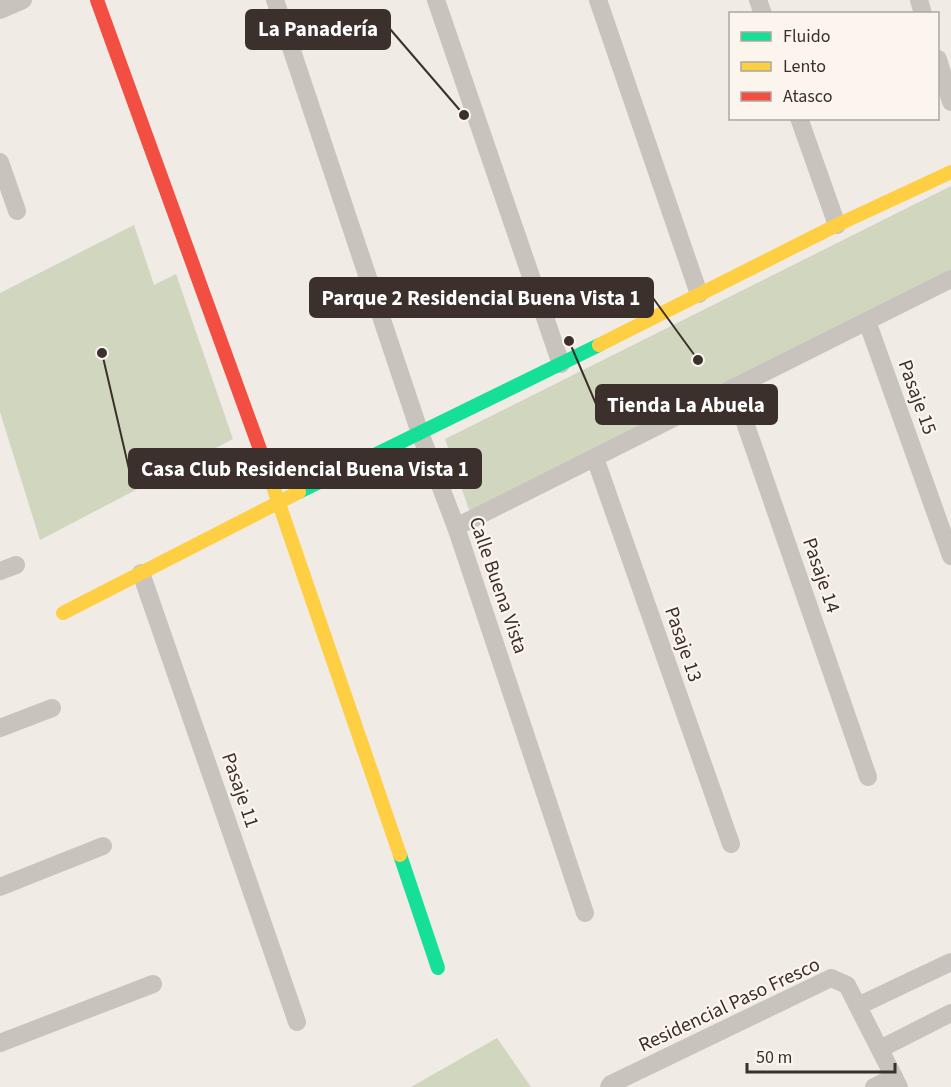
<svg xmlns="http://www.w3.org/2000/svg" width="951" height="1087" font-family="'Source Sans 3',sans-serif">
<style>
.green{fill:#d1d6bf}
.lines{fill:none;stroke-linecap:round;stroke-linejoin:round}
.street{stroke:#c9c3be;stroke-width:18}
.fast{stroke:#16e098;stroke-width:14}
.slow{stroke:#ffcf43;stroke-width:14}
.jam{stroke:#f24e42;stroke-width:14}
.labels{text-anchor:middle;stroke-width:4.5;stroke-linejoin:round;paint-order:stroke}
.street-label{font-size:20px;fill:#3b302b;stroke:#fbf5ee}
.leader{fill:none;stroke:#3b302b;stroke-width:2}
.callout-dot{fill:#3b302b;stroke:#fbf5ee;stroke-width:2}
.callout{fill:#3b302b;stroke:#3b302b;stroke-width:2}
.callout-label{font-size:21px;text-anchor:middle;font-weight:bold;fill:#fff}
</style>
<rect width="100%" height="100%" fill="#f0ebe5"/>
<g class="green">
<path d="M951 186V281L472 519 445 439Z"/>
<path d="M134 225 154 285 176 274 233 439 40 540 0 412V293Z"/>
<path d="M497 1038 531 1087H411Z"/>
</g>
<g class="lines">
<g class="street">
<path d="M275 0 420 433 456 527 585 913"/>
<path d="M436 0 561 364"/>
<path d="M598 0 699 294"/>
<path d="M758 0 763 14"/>
<path d="M919 0 923 14"/>
<path d="M0 10 23 0"/>
<path d="M938 59 951 102"/>
<path d="M799 118 837 225"/>
<path d="M0 162 17 211"/>
<path d="M867 321 951 556"/>
<path d="M733 388 868 777"/>
<path d="M595 458 731 844"/>
<path d="M456 527 951 279"/>
<path d="M0 571 16 565"/>
<path d="M141 573 297 1022"/>
<path d="M0 728 52 708"/>
<path d="M0 887 103 846"/>
<path d="M858 1006 951 962"/>
<path d="M0 1043 153 984"/>
<path d="M880 1049 951 1013"/>
<path d="M609 1087 611 1084 831 978 847 985 899 1087"/>
<path d="M874 1087 894 1077"/>
</g>
<g class="fast">
<path d="M299 492 599 345"/>
<path d="M400 855 438 968"/>
</g>
<g class="slow">
<path d="M599 345 837 225 951 172"/>
<path d="M266 466 400 855"/>
<path d="M63 613 299 492"/>
</g>
<path class="jam" d="M97 0 266 466"/>
</g>
<g class="labels">
<g class="street-label">
<text transform="translate(918 397) rotate(70)" y="7">Pasaje 15</text>
<text transform="translate(822 575) rotate(71)" y="7">Pasaje 14</text>
<text transform="translate(499 585) rotate(71)" y="7">Calle Buena Vista</text>
<text transform="translate(684 644) rotate(71)" y="7">Pasaje 13</text>
<text transform="translate(241 790) rotate(71)" y="7">Pasaje 11</text>
<text transform="translate(729 1004) rotate(-25)" y="7">Residencial Paso Fresco</text>
</g>
</g>
<path class="leader" d="M464 115L390 29M698 360L653 298M569 341L596 404M102 353L129 469"/>
<g class="callout-dot">
<circle cx="464" cy="115" r="6"/>
<circle cx="698" cy="360" r="6"/>
<circle cx="569" cy="341" r="6"/>
<circle cx="102" cy="353" r="6"/>
</g>
<g class="callout">
<rect x="246" y="10" width="144" height="39" rx="6"/>
<rect x="310" y="278" width="343" height="39" rx="6"/>
<rect x="596" y="385" width="181" height="39" rx="6"/>
<rect x="129" y="449" width="352" height="39" rx="6"/>
</g>
<g class="callout-label">
<text x="318" y="36">La Panadería</text>
<text x="481" y="305">Parque 2 Residencial Buena Vista 1</text>
<text x="686" y="412">Tienda La Abuela</text>
<text x="305" y="476">Casa Club Residencial Buena Vista 1</text>
</g>
<rect x="729" y="12" width="210" height="108" fill="#fbf5ee" stroke="#aea6a0" stroke-width="1.5"/>
<rect x="741" y="32" width="30" height="9" fill="#16e098" stroke="#aea6a0" stroke-width="1.5"/>
<text x="783" y="42" font-size="18" fill="#3b302b">Fluido</text>
<rect x="741" y="62" width="30" height="9" fill="#ffcf43" stroke="#aea6a0" stroke-width="1.5"/>
<text x="783" y="72" font-size="18" fill="#3b302b">Lento</text>
<rect x="741" y="92" width="30" height="9" fill="#f24e42" stroke="#aea6a0" stroke-width="1.5"/>
<text x="783" y="102" font-size="18" fill="#3b302b">Atasco</text>
<path d="M747 1063v9h148v-9" fill="none" stroke="#3b302b" stroke-width="3"/>
<text x="756" y="1063" font-size="18" fill="#3b302b" stroke="#fbf5ee" stroke-width="4.5" paint-order="stroke">50 m</text>
</svg>
